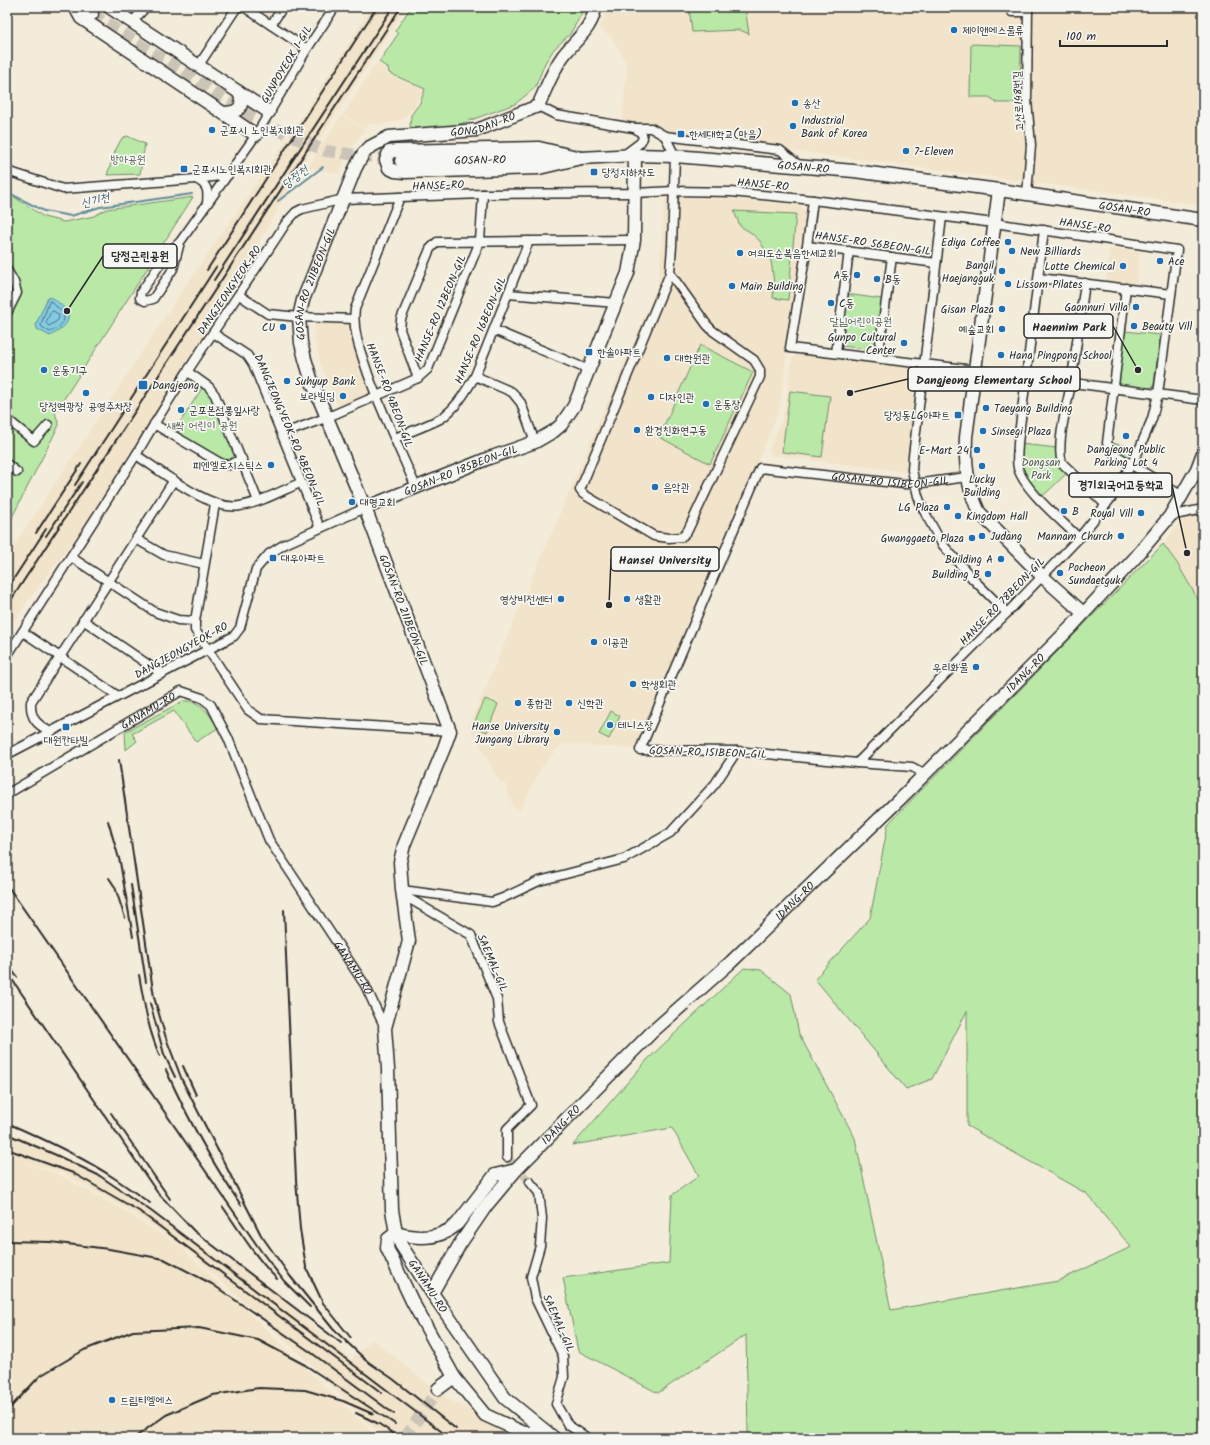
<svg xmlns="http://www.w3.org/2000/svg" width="1210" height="1445" font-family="Kalam,'Poor Story',sans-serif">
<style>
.built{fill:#f2e4ca}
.green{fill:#b9e8a7;stroke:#728a69}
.water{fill:#82cce3;stroke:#5f8c99}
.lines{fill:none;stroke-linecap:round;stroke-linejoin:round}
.shore{stroke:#4e6b75;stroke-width:1}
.stream{stroke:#5f8c99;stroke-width:2}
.street-tunnel{stroke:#ccc5b7;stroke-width:8;stroke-dasharray:8 4;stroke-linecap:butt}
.secondary-tunnel{stroke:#ccc5b7;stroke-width:12;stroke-dasharray:12 6;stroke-linecap:butt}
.street-casing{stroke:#2b2b2b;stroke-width:11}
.secondary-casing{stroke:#2b2b2b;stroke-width:15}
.street{stroke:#f6f6f2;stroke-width:8}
.secondary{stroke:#f6f6f2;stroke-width:12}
.rail{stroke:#2b2b2b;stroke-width:2}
.poi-dot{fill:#1f6fb2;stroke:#f6f6f2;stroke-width:1.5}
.labels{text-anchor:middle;stroke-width:3.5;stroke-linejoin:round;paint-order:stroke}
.poi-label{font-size:11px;fill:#2b2b2b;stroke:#f6f6f2;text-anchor:start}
.street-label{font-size:11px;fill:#2b2b2b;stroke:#f6f6f2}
.park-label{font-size:11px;fill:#4e5a4a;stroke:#f6f6f2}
.water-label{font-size:12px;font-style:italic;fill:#455b62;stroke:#f6f6f2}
.leader{fill:none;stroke:#2b2b2b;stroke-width:1.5}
.callout-dot{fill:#2b2b2b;stroke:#f6f6f2;stroke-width:1.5}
.callout{fill:#f6f6f2;stroke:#2b2b2b;stroke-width:1.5}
.callout-label{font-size:12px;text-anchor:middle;font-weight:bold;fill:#2b2b2b}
</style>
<rect width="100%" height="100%" fill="#f4ecda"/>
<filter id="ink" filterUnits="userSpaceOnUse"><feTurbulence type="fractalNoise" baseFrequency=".025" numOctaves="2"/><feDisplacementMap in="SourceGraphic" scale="8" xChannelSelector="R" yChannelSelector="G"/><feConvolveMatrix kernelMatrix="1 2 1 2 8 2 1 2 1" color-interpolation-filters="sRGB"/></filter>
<g filter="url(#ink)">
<g class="built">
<path d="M372 7H406L297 174 203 343 96 510 28 601 7 633V556L188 282 283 145Z"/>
<path d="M608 7H1203V205L666 134 663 127 624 122 622 119 627 64 611 37 599 28 607 11Z"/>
<path d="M376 63 386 69 387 74 423 89 416 105 404 119 389 123 368 125 366 129 343 115Z"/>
<path d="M343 116 365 130 345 156 340 174 309 168V165L340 117Z"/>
<path d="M665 197 752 200 800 205 805 211 798 274 779 411 636 749 566 744 559 747 541 768 520 811 513 807 505 784 500 782 469 726 658 284Z"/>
<path d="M1110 248 1140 252 1136 285 1106 281Z"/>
<path d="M318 321 346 322 350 324 355 346 373 393 371 397 344 407 337 404 322 368 314 337V325Z"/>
<path d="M801 352 913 366 916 372 909 450V470L906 472 771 455 769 450 784 414 792 358Z"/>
<path d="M1203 514V608L1177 563 1163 544 1183 517Z"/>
<path d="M7 1131 49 1149 93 1172 112 1184 195 1243 258 1277 351 1359 373 1339 441 1395 525 1438H389L367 1423 309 1363 191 1253 140 1217 63 1173 21 1162 58 1174 118 1207 180 1246 378 1438H7Z"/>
</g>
<g class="green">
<path d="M411 7H583L581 15 570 34 554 49 545 63 535 88 515 104 452 127 410 128 411 115 420 103 425 89 389 73 388 68 379 62 398 34 395 31Z"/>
<path d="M689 7H745L749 34 740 30 692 32Z"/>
<path d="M971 44 1021 46 1020 100 1018 103H996L994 100 989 97H970Z"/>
<path d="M127 136 145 144 140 174 107 175 116 149 122 138Z"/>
<path d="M7 192 44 217 64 222 94 216 107 209 193 197 55 413 59 425 7 527Z"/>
<path d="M734 211 796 214 788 300 773 298 774 283 771 261 760 241 750 232 740 226Z"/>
<path d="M846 294 882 299 876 347 872 350 843 346 840 343Z"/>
<path d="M1125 331 1160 335 1154 385 1149 389 1123 386 1119 382Z"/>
<path d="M700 345 753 372 710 464 659 437Z"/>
<path d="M202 388 207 391 213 397 236 458 229 461 219 459 179 434 177 427Z"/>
<path d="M790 391 830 396 822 457 782 452Z"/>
<path d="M1111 443 1135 447 1127 461 1117 453Z"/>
<path d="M1021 444 1057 448 1068 472 1041 498 1028 484 1019 463Z"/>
<path d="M1163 544 1177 563 1203 608V1438H754L748 1433 746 1335 658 1393 578 1351 563 1278 669 1263 672 1195 699 1176 672 1128 573 1145 647 1060 744 968 761 970 791 994 799 1034 855 1138 891 1310 1058 1281 1131 1247 1087 1194 967 1126V1011L932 1079 906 1089 815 979 870 918 888 824Z"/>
<path d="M485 699 498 704 487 732 473 726Z"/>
<path d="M183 701C202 700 209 714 218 728L196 742 174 711 132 734 137 741 126 750 125 732Z"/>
<path d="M611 711 620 716 609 739 599 734Z"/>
</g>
<path class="water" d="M48 297 55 299C59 304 61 304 64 308 76 320 60 331 50 336L37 329 36 324Z"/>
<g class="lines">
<g class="shore">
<path d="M50 301 52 302C55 306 59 308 62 312 69 321 57 329 50 332L42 327 41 325Z"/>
<path d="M51 312 53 311 58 314 59 318 57 321 49 326 46 323Z"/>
</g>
<g class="stream">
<path d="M7 192 44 211 71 216 100 207 192 194"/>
<path d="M278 201 323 167"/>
</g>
<path class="street-tunnel" d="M507 1157 530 1182"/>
<g class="secondary-tunnel">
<path d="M92 14 266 125 326 151 401 161"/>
<path d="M405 1438 438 1389"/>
</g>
<defs>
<g id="street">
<path d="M244 7 307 49"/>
<path d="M1012 12H1028"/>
<path d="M132 22 146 7"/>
<path d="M271 25 283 7"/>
<path d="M199 65 237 7"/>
<path d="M538 106 556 115 634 128H651L665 136 780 150 800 166"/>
<path d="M665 136 675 156 672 246 670 273 580 490 583 494 654 536 669 538 682 537 688 530 760 377V370L754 360 713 331 707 325 670 273"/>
<path d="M624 155 640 143 643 138 642 134 635 128"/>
<path d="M7 171 63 189 196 179 228 175"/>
<path d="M196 179C209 185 208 192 207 204"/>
<path d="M1027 194 1031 145 1027 100 1028 7"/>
<path d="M400 197 355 309C352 331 361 353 368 374 382 413 400 450 416 487"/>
<path d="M813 200 807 246 790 348 974 370 1203 400"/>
<path d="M942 217 913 456 912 470 918 496 923 509 942 544 973 579 1007 613"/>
<path d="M1044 230 1018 443C1018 451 1016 460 1018 468 1024 490 1062 521 1079 538"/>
<path d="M180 242 173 269 153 299 145 301 140 298 141 292 167 254 180 242 256 135 307 49 335 7"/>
<path d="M807 246 936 263"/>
<path d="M7 270 14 282 17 293 7 313"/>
<path d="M1039 278 1171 294"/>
<path d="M1085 283C1080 317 1076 351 1071 384 1067 405 1056 444 1062 463L1106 505"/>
<path d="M1126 288 1107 443 1112 452 1119 457 1182 496"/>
<path d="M508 294 616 303"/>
<path d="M239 295 268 314 299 317 354 319"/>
<path d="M494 330 589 370"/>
<path d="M213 333 247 355 253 364 320 528"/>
<path d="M836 353 849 251"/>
<path d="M878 358 892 257"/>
<path d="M188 372 209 387 215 395 258 501"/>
<path d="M475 376 512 392 521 403 535 442"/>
<path d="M418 378 400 330 401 319 430 249 437 242 634 240"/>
<path d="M7 419 34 441 48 425"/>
<path d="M154 424 222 464 229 465 242 459"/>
<path d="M282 434 328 417 418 378 428 369 480 241 483 194"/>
<path d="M395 438C409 432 426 426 440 419 456 409 466 391 475 376L529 241"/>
<path d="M136 455C161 471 211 512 240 506 260 503 281 491 300 483"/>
<path d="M7 464 17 472"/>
<path d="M215 504 195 621V630L248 710 261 719 450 731"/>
<path d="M1170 516 1203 509"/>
<path d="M136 539 164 555 204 564"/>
<path d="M71 557 155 612 178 620 195 621"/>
<path d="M83 620 162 674"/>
<path d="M23 632 118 696"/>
<path d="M7 656 136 455C182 375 236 300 286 223L296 212 302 209 344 199 483 194 635 193 674 191 731 192 813 200 994 223 1177 250 1158 394 1152 419 1139 450 1116 492 1079 538 1007 613 857 763"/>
<path d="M50 732C37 724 30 719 31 702L174 480"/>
<path d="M7 752 10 753 234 636 240 628 256 569 269 554 285 544 365 508"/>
<path id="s1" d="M925 774 912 767 857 763 737 751 640 750 760 468 904 484H915L967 477"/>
<path id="s2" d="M7 794 181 691 202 698 211 705 228 738 269 840 365 985 385 1028"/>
<path d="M402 890 492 902 503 898 539 881 624 859 670 833 715 784 737 751"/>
<path d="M403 895 471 935 497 999 499 1022 531 1105 507 1129V1157"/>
<path d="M530 1182 539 1193 542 1218 540 1246 531 1277 535 1298 563 1356 564 1377 556 1404 568 1425 588 1438"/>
</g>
<g id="secondary">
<path d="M75 7 81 18 256 135"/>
<path d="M83 7 92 14"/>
<path d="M109 7 269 112"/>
<path d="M223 113C238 113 245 108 239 92"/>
<path d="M539 148 581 158 539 168 405 172 395 171 389 168 386 160 389 152 396 151Z"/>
<path id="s3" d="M401 161 581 158 635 155 675 156 854 171 999 190 1203 220"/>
<path d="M999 190 966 437C965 464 967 487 979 512L1042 576 1083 613"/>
<path id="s4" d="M365 508 489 458 535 442 554 431 561 425 574 406 628 273 634 240 635 155"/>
<path d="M396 1233 388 1239 387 1248 412 1301 454 1377 485 1415 524 1433 546 1432"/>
<path d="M396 1233C417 1239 440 1240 457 1224L495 1175 516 1170"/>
<path id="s5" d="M432 1293 460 1244 486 1206 516 1170 652 1032 731 962 905 794 1073 625 1135 558 1170 516 1197 469 1203 453"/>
<path d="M438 1389 454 1377"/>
<path id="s6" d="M554 1438 505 1398 432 1293 401 1245 396 1233 392 1210 388 1069 385 1028 409 941 402 890 400 862 404 845 444 748 450 731 365 508 312 382 305 359 301 343 299 317 303 300 355 169 363 154 370 147 389 137 477 130 538 106C546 89 552 71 563 56 575 40 593 28 595 7"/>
</g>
</defs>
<use href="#street" class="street-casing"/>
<use href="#secondary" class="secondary-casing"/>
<use href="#street" class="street"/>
<use href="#secondary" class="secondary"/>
<g class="rail">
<path d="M207 270 377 7"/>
<path d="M214 280 393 7"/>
<path d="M75 485 216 267"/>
<path d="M36 533 81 464"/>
<path d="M46 536 82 482"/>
<path d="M7 589 46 529"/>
<path d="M7 606 401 7"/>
<path d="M119 760 154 997 166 1038 182 1080 261 1235 290 1276 333 1329 368 1362"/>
<path d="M108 821 120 862 133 937"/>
<path d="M109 878 115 887 125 918"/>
<path d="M7 885 261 1251 284 1281 310 1307"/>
<path d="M131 885 146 982"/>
<path d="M284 910 296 1180 300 1229 306 1267 323 1303 351 1338"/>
<path d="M7 963 17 977"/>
<path d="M7 972 157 1192 194 1231 341 1343"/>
<path d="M139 975C144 1002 148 1030 160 1056"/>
<path d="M150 1003 164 1054 175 1077"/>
<path d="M183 1066 196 1095"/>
<path d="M166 1070C187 1117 212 1163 241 1205"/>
<path d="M111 1113 170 1199"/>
<path d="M7 1123C44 1139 81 1156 114 1178 126 1186 138 1195 150 1203"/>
<path d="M7 1134 56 1155 100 1176 151 1211 450 1438"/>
<path d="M7 1149 73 1173 139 1211 382 1393"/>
<path d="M223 1207C240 1232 256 1258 277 1279"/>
<path d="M7 1241 50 1242 109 1249 164 1259 212 1284 309 1351 394 1414"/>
<path d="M364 1359 393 1379 456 1429"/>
<path d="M7 1411 40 1376 84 1350 133 1331 199 1328 258 1340 305 1365 395 1424"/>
<path d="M356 1413 379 1424 400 1438"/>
<path d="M134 1438 166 1415 213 1395 259 1388 305 1390 343 1401 373 1414"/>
</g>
</g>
</g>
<g class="poi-dot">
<circle cx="954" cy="30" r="4"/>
<circle cx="795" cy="103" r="4"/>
<circle cx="793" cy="126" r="4"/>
<circle cx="212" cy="130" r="4"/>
<rect x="677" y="130" width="8" height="8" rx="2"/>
<circle cx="906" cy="151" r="4"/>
<rect x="180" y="165" width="8" height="8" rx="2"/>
<rect x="590" y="168" width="8" height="8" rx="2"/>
<circle cx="1008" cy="242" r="4"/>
<circle cx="1012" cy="251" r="4"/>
<circle cx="740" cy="253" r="4"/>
<circle cx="1160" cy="261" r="4"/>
<circle cx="1123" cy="266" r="4"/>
<circle cx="1002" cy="271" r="4"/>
<circle cx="857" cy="275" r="4"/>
<circle cx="877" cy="279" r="4"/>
<circle cx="1008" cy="284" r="4"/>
<circle cx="732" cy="286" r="4"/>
<circle cx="831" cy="303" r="4"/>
<circle cx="1136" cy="307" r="4"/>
<circle cx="1002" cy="309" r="4"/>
<circle cx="1134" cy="326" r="4"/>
<circle cx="283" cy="327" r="4"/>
<circle cx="1002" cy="329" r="4"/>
<circle cx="904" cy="343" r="4"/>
<rect x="585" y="348" width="8" height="8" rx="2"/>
<circle cx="1001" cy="355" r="4"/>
<circle cx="667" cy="358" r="4"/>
<circle cx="44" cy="370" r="4"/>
<circle cx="287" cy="381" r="4"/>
<rect x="138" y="380" width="10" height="10" rx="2"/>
<circle cx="86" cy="393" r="4"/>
<circle cx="343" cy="396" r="4"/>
<circle cx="651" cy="397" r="4"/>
<circle cx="706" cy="404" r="4"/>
<circle cx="986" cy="408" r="4"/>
<circle cx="181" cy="410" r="4"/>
<rect x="954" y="411" width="8" height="8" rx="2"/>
<circle cx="637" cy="430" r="4"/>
<circle cx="983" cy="431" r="4"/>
<circle cx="1126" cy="436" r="4"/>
<circle cx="977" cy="450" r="4"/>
<circle cx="271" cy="465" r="4"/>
<circle cx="982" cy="466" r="4"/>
<circle cx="655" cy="487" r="4"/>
<circle cx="352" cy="502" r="4"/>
<circle cx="947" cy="507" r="4"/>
<circle cx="1064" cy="511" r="4"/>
<circle cx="1141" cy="513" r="4"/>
<circle cx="958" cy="516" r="4"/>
<circle cx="982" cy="536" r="4"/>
<circle cx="1121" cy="536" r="4"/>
<circle cx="972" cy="538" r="4"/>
<rect x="269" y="554" width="8" height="8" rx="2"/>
<circle cx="1001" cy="559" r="4"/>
<circle cx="1060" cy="573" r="4"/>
<circle cx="988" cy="574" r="4"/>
<circle cx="561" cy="599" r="4"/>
<circle cx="627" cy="599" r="4"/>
<circle cx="594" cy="642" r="4"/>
<circle cx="976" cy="667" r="4"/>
<circle cx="633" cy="684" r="4"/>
<circle cx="518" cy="703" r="4"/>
<circle cx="569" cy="703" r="4"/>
<circle cx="610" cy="725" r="4"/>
<rect x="62" y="723" width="8" height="8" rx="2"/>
<circle cx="557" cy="732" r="4"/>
<circle cx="112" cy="1400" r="4"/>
</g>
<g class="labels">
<g class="poi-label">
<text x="962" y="34">제이앤에스물류</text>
<text x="803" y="107">송산</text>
<text x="801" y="124">Industrial<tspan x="801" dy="13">Bank of Korea</tspan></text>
<text x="220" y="134">군포시 노인복지회관</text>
<text x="689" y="138">한세대학교(마을)</text>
<text x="914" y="155">7-Eleven</text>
<text x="192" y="173">군포시노인복지회관</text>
<text x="602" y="176">당정지하차도</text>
<text x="1000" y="246" text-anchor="end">Ediya Coffee</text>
<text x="1020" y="255">New Billiards</text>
<text x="748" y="257">여의도순복음한세교회</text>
<text x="1168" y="265">Ace</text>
<text x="994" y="269" text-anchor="end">Bangil<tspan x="994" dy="13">Haejangguk</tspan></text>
<text x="1115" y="270" text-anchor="end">Lotte Chemical</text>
<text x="849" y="279" text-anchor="end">A동</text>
<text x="885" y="283">B동</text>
<text x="1016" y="288">Lissom Pilates</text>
<text x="740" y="290">Main Building</text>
<text x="839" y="307">C동</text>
<text x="1128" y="311" text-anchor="end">Gaonnuri Villa</text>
<text x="994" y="313" text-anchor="end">Gisan Plaza</text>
<text x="1142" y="330">Beauty Vill</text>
<text x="275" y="331" text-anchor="end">CU</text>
<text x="994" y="333" text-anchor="end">예숲교회</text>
<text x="896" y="341" text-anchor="end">Gunpo Cultural<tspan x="896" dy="13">Center</tspan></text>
<text x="597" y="356">한솔아파트</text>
<text x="1009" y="359">Hana Pingpong School</text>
<text x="675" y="362">대학원관</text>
<text x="52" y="374">운동기구</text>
<text x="295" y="385">Suhyup Bank</text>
<text x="152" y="389">Dangjeong</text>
<text x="335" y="400" text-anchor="end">보라빌딩</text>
<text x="659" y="401">디자인관</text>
<text x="714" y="408">운동장</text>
<text x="86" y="410" text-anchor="middle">당정역광장 공영주차장</text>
<text x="994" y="412">Taeyang Building</text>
<text x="189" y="414">군포본점뽕잎사랑</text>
<text x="950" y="419" text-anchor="end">당정동LG아파트</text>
<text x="645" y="434">환경친화연구동</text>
<text x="991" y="435">Sinsegi Plaza</text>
<text x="1126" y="453" text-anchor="middle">Dangjeong Public<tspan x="1126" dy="13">Parking Lot 4</tspan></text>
<text x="969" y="454" text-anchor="end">E-Mart 24</text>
<text x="263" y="469" text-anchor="end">피엔엘로지스틱스</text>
<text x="982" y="483" text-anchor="middle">Lucky<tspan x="982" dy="13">Building</tspan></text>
<text x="663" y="491">음악관</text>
<text x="360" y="506">대명교회</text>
<text x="939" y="511" text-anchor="end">LG Plaza</text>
<text x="1072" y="515">B</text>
<text x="1133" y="517" text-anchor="end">Royal Vill</text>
<text x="966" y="520">Kingdom Hall</text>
<text x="990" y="540">Judang</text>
<text x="1113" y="540" text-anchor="end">Mannam Church</text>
<text x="964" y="542" text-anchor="end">Gwanggaeto Plaza</text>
<text x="281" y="562">대우아파트</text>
<text x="993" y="563" text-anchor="end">Building A</text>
<text x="1068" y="571">Pocheon<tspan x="1068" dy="13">Sundaetguk</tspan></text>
<text x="980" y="578" text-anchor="end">Building B</text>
<text x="553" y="603" text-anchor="end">영상비전센터</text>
<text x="635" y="603">생활관</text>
<text x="602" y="646">이공관</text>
<text x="968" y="671" text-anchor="end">우리화물</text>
<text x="641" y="688">학생회관</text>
<text x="526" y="707">종합관</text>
<text x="577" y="707">신학관</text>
<text x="618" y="729">테니스장</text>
<text x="549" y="730" text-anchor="end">Hanse University<tspan x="549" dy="13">Jungang Library</tspan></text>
<text x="66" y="744" text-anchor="middle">대원칸타빌</text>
<text x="120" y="1404">드림티엘에스</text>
</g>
<g class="street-label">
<text transform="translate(286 64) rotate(-59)" y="4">GUNPOYEOK 1-GIL</text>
<text transform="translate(1018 101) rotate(-93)" y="4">고산로148번길</text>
<text dy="4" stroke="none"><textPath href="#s6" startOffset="1521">GONGDAN-RO</textPath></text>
<text dy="4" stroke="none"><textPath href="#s3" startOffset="79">GOSAN-RO</textPath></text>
<text dy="4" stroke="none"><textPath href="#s3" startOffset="403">GOSAN-RO</textPath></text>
<text transform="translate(763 184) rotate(5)" y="4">HANSE-RO</text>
<text transform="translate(438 185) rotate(-2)" y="4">HANSE-RO</text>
<text dy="4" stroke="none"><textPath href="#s3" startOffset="727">GOSAN-RO</textPath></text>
<text transform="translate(1085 225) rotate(8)" y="4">HANSE-RO</text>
<text transform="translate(873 243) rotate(8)" y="4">HANSE-RO 56BEON-GIL</text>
<text dy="4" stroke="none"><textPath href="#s6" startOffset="1255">GOSAN-RO 211BEON-GIL</textPath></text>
<text transform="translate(229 290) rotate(-56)" y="4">DANGJEONGYEOK-RO</text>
<text transform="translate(440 308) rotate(-67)" y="4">HANSE-RO 12BEON-GIL</text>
<text transform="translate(480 330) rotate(-67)" y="4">HANSE-RO 16BEON-GIL</text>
<text transform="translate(390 395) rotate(69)" y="4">HANSE-RO 4BEON-GIL</text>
<text transform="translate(290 430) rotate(67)" y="4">DANGJEONGYEOK-RO 4BEON-GIL</text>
<text dy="4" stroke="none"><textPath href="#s4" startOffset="103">GOSAN-RO 185BEON-GIL</textPath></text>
<text dy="4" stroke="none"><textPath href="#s1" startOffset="725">GOSAN-RO 151BEON-GIL</textPath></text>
<text transform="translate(1002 601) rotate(-46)" y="4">HANSE-RO 78BEON-GIL</text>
<text transform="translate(404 610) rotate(69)" y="4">GOSAN-RO 211BEON-GIL</text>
<text transform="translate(181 650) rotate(-29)" y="4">DANGJEONGYEOK-RO</text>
<text dy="4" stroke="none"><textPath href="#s5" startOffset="861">IDANG-RO</textPath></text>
<text dy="4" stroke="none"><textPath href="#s2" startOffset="164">GANAMU-RO</textPath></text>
<text transform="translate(708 752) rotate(2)" y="4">GOSAN-RO 151BEON-GIL</text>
<text dy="4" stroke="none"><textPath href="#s5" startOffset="537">IDANG-RO</textPath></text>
<text transform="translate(493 963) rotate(67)" y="4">SAEMAL-GIL</text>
<text dy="4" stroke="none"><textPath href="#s2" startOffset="536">GANAMU-RO</textPath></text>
<text dy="4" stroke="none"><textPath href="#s5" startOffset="213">IDANG-RO</textPath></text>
<text transform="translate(428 1286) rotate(57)" y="4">GANAMU-RO</text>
<text transform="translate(559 1323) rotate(66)" y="4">SAEMAL-GIL</text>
</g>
<g class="park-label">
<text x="128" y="163">방아공원</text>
<text x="861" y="325">달님어린이공원</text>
<text x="202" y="429">새싹 어린이 공원</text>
<text x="1041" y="466">Dongsan<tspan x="1041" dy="13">Park</tspan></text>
</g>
<g class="water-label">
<text transform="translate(295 177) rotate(-37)" y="4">당정천</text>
<text transform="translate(95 200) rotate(-13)" y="4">신기천</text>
</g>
</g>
<path class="leader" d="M67 311L103 256M1138 370L1113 326M850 393L908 379M1187 553L1172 485M609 605L611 559"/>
<g class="callout-dot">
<circle cx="67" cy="311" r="4"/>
<circle cx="1138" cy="370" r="4"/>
<circle cx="850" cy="393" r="4"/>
<circle cx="1187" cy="553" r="4"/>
<circle cx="609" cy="605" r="4"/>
</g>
<g class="callout">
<rect x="103" y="244" width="74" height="24" rx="4"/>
<rect x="1024" y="314" width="89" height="24" rx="4"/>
<rect x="908" y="367" width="172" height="24" rx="4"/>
<rect x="1069" y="473" width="103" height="24" rx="4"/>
<rect x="611" y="547" width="108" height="24" rx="4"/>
</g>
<g class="callout-label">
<text x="140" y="260">당정근린공원</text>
<text x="1069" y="331">Haennim Park</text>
<text x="994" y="384">Dangjeong Elementary School</text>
<text x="1121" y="489">경기외국어고등학교</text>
<text x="665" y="564">Hansei University</text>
</g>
<rect width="1210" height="1445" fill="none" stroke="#f6f6f2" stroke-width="24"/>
<rect x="12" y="12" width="1186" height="1421" fill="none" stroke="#2b2b2b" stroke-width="1.5" filter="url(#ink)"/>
<path d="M1060 40v6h107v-6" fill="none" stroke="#2b2b2b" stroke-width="2"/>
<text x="1066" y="40" font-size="12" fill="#2b2b2b" stroke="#f6f6f2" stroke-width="3" paint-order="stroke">100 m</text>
</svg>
